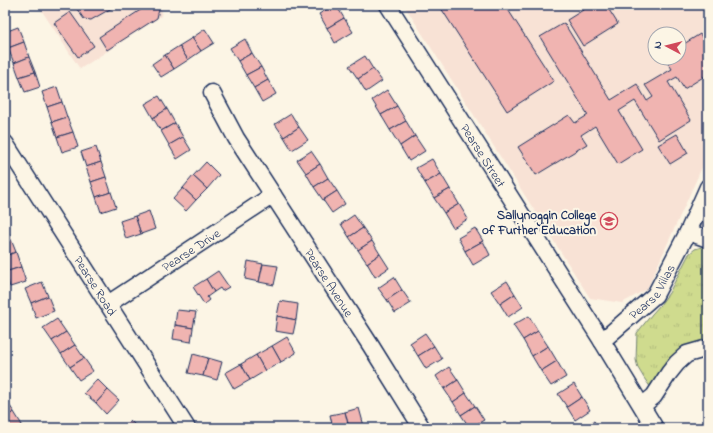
<svg xmlns="http://www.w3.org/2000/svg" width="713" height="433" font-family="'Indie Flower',sans-serif">
<style>
.built{fill:#f8e2d5;fill-rule:evenodd}
.grass{fill:url(#grass-tufts);stroke:#758576}
.building{fill:#f0b4b1;stroke:#1b2f5e}
.lines{fill:none;stroke-linecap:round;stroke-linejoin:round}
.minor-casing{stroke:#1b2f5e;stroke-width:19}
.minor{stroke:#fcf5e5;stroke-width:16}
.labels{text-anchor:middle;stroke-width:4;stroke-linejoin:round;paint-order:stroke}
.street-label{font-size:13px;fill:#1b2f5e;stroke:#fcf5e5}
.poi-label{font-size:13px;font-weight:bold;fill:#1b2f5e;stroke:#fcf5e5;text-anchor:end}
</style>
<defs>
<pattern id="grass-tufts" width="24" height="20" patternUnits="userSpaceOnUse"><rect width="24" height="20" fill="#cfdb8e"/><path d="M3 7l-1-3M5 7V3M7 7l1-3M15 17l-1-3M17 17v-4M19 17l1-3" fill="none" stroke="#b1bc7d"/></pattern>
</defs>
<rect width="100%" height="100%" fill="#fcf5e5"/>
<filter id="ink" filterUnits="userSpaceOnUse"><feTurbulence type="fractalNoise" baseFrequency=".025" numOctaves="2"/><feDisplacementMap in="SourceGraphic" scale="8" xChannelSelector="R" yChannelSelector="G"/><feConvolveMatrix kernelMatrix="1 2 1 2 8 2 1 2 1" color-interpolation-filters="sRGB"/></filter>
<g filter="url(#ink)">
<g class="built">
<path d="M38 5H163L161 16 80 69Z"/>
<path d="M404 5H708V154L647 289 622 303 590 298ZM655 34H679V58H655Z"/>
</g>
<path class="grass" d="M702 247 708 249V343L651 388 644 378 638 368 636 360 637 333 652 314 660 305 669 293 689 254 695 249Z"/>
<g class="building">
<path d="M74 5H117L91 20 84 19Z"/>
<path d="M145 5H160L157 18 107 50 99 37 145 7Z"/>
<path d="M334 5H336L344 18 327 28 319 14Z"/>
<path d="M439 5H505L554 81 507 111Z"/>
<path d="M591 5H606L618 24 583 46 567 20Z"/>
<path d="M70 12 94 46 78 57 54 23Z"/>
<path d="M344 18 353 32 335 43 327 28Z"/>
<path d="M564 23 611 100 637 84 647 101 653 97 645 85 672 69 665 58H679V47L700 34 708 47V74L684 89 677 77 668 82 691 120 659 140 635 101 619 111 642 149 618 164 595 126 581 135 587 144 536 175 518 147 569 115 575 123 588 115 540 37Z"/>
<path d="M18 27 24 42 8 48 5 39V32Z"/>
<path d="M205 29 214 43 201 51 192 38Z"/>
<path d="M192 38 201 51 188 60 179 46Z"/>
<path d="M245 39 252 53 238 61 230 48Z"/>
<path d="M24 42 29 57 14 63 8 48Z"/>
<path d="M179 46 188 60 174 69 165 55Z"/>
<path d="M252 53 261 67 246 75 238 61Z"/>
<path d="M165 55 174 69 161 77 152 64Z"/>
<path d="M365 56 373 69 358 79 349 66Z"/>
<path d="M29 57 35 72 19 77 14 63Z"/>
<path d="M261 67 268 80 254 88 246 75Z"/>
<path d="M373 69 382 81 366 92 358 79Z"/>
<path d="M35 72 40 87 25 92 19 77Z"/>
<path d="M268 80 276 94 262 102 254 88Z"/>
<path d="M57 87 62 102 47 107 42 92Z"/>
<path d="M387 90 397 106 381 115 372 100Z"/>
<path d="M159 96 167 109 153 118 145 104Z"/>
<path d="M62 102 67 117 52 122 47 107Z"/>
<path d="M397 106 406 121 390 130 381 115Z"/>
<path d="M167 109 175 123 161 131 153 118Z"/>
<path d="M291 114 299 127 284 137 275 124Z"/>
<path d="M67 117 73 132 57 137 52 122Z"/>
<path d="M406 121 415 136 400 146 390 130Z"/>
<path d="M175 123 183 137 169 145 161 131Z"/>
<path d="M299 127 308 140 292 150 284 137Z"/>
<path d="M73 132 78 147 62 152 57 137Z"/>
<path d="M677 134 688 153 670 164 658 145Z"/>
<path d="M415 136 425 151 409 161 400 146Z"/>
<path d="M183 137 191 150 177 159 169 145Z"/>
<path d="M96 147 101 162 86 167 81 152Z"/>
<path d="M311 151 320 164 306 173 297 160Z"/>
<path d="M432 159 441 174 425 183 416 168Z"/>
<path d="M101 162 106 177 91 182 86 167Z"/>
<path d="M206 162 219 175 207 189 193 176Z"/>
<path d="M320 164 328 178 314 187 306 173Z"/>
<path d="M441 174 450 189 434 198 425 183Z"/>
<path d="M193 176 207 189 196 200 183 188Z"/>
<path d="M106 177 111 192 96 197 91 182Z"/>
<path d="M328 178 337 191 323 200 314 187Z"/>
<path d="M183 188 196 200 186 211 173 199Z"/>
<path d="M450 189 459 204 444 213 434 198Z"/>
<path d="M337 191 345 204 332 213 323 200Z"/>
<path d="M111 192 116 207 101 212 96 197Z"/>
<path d="M459 204 468 219 453 228 444 213Z"/>
<path d="M149 211 155 229 141 234 135 216Z"/>
<path d="M354 215 363 228 349 237 341 224Z"/>
<path d="M135 216 141 234 126 239 120 221Z"/>
<path d="M5 222 10 237 5 239Z"/>
<path d="M363 228 372 241 358 250 349 237Z"/>
<path d="M475 228 483 241 465 251 458 238Z"/>
<path d="M10 237 16 252 5 256V239Z"/>
<path d="M372 241 380 254 367 263 358 250Z"/>
<path d="M483 241 490 255 473 265 465 251Z"/>
<path d="M16 252 21 267 5 272V256Z"/>
<path d="M380 254 389 268 375 277 367 263Z"/>
<path d="M248 261 263 264 259 282 245 279Z"/>
<path d="M263 264 278 266 274 285 259 282Z"/>
<path d="M21 267 26 282 10 287 5 272Z"/>
<path d="M218 271 229 287 222 291 220 288 214 292 206 279Z"/>
<path d="M394 277 402 290 387 300 378 288Z"/>
<path d="M206 279 214 292 207 297 209 300 204 304 193 287Z"/>
<path d="M507 281 515 294 500 304 491 291Z"/>
<path d="M42 282 48 296 31 303 25 289Z"/>
<path d="M402 290 411 303 395 313 387 300Z"/>
<path d="M515 294 523 307 508 317 500 304Z"/>
<path d="M48 296 54 311 36 318 31 303Z"/>
<path d="M280 301 298 304 296 320 277 316Z"/>
<path d="M177 310 196 312 193 328 175 325Z"/>
<path d="M277 316 296 320 293 334 275 331Z"/>
<path d="M529 316 538 331 523 340 513 325Z"/>
<path d="M57 319 66 332 52 341 43 328Z"/>
<path d="M175 325 193 328 191 342 173 339Z"/>
<path d="M538 331 548 346 532 356 523 340Z"/>
<path d="M66 332 75 345 61 354 52 341Z"/>
<path d="M425 333 434 346 418 356 410 343Z"/>
<path d="M287 337 296 353 281 362 272 346Z"/>
<path d="M75 345 84 358 70 367 61 354Z"/>
<path d="M272 346 281 362 265 371 256 355Z"/>
<path d="M434 346 442 359 426 369 418 356Z"/>
<path d="M548 346 557 361 541 371 532 356Z"/>
<path d="M193 354 208 358 203 376 188 373Z"/>
<path d="M256 355 265 371 250 380 241 364Z"/>
<path d="M84 358 93 371 79 380 70 367Z"/>
<path d="M208 358 222 362 217 380 203 376Z"/>
<path d="M557 361 566 377 551 386 541 371Z"/>
<path d="M241 364 250 380 234 389 225 373Z"/>
<path d="M449 367 458 380 444 389 436 376Z"/>
<path d="M97 379 108 390 96 403 84 393Z"/>
<path d="M458 380 466 393 453 402 444 389Z"/>
<path d="M574 384 582 397 567 407 558 394Z"/>
<path d="M108 390 119 400 106 414 96 403Z"/>
<path d="M466 393 475 406 461 415 453 402Z"/>
<path d="M582 397 590 410 575 420 567 407Z"/>
<path d="M5 399 14 412 5 417Z"/>
<path d="M475 406 484 420 470 428 461 415Z"/>
<path d="M359 408 364 426 355 428H349L345 412Z"/>
<path d="M14 412 22 425 18 428H5V417Z"/>
<path d="M345 412 349 428H333L330 415Z"/>
<path d="M130 420 138 428H126L127 427 125 425Z"/>
<path d="M594 421 599 428H583Z"/>
</g>
<g class="lines">
<defs>
<g id="minor">
<path id="s1" d="M388 5 602 341 655 428"/>
<path id="s2" d="M212 93 236 138 371 346 422 428"/>
<path id="s3" d="M5 143 187 428"/>
<path d="M688 232 708 239"/>
<path id="s4" d="M108 304 273 195"/>
<path id="s5" d="M602 341 655 295 688 232 708 187"/>
<path d="M642 406 654 396 669 373 677 363 687 354 708 348"/>
</g>
</defs>
<use href="#minor" class="minor-casing"/>
<use href="#minor" class="minor"/>
</g>
</g>
<defs>
<symbol id="university-ring" viewBox="-11 -11 22 22"><circle r="9.5" fill="#fcf5e5" stroke="#d1495b" stroke-width="1.5"/><path d="M0-5L7-2L0 1L-7-2ZM-4 1L0 2.5L4 1V4Q0 6-4 4Z" fill="#d1495b"/></symbol>
</defs>
<g fill-rule="evenodd">
<use href="#university-ring" x="599" y="211" width="20" height="20"/>
</g>
<g class="labels">
<g class="street-label">
<text dy="5" stroke="none"><textPath href="#s1" startOffset="178">Pearse Street</textPath></text>
<text dy="5" stroke="none"><textPath href="#s4" startOffset="99">Pearse Drive</textPath></text>
<text dy="5" stroke="none"><textPath href="#s2" startOffset="223">Pearse Avenue</textPath></text>
<text dy="5" stroke="none"><textPath href="#s3" startOffset="169">Pearse Road</textPath></text>
<text dy="5" stroke="none"><textPath href="#s5" startOffset="71">Pearse Villas</textPath></text>
</g>
<g class="poi-label">
<text x="596" y="219">Sallynoggin College<tspan x="596" dy="15">of Further Education</tspan></text>
</g>
</g>
<rect width="713" height="433" fill="none" stroke="#fcf5e5" stroke-width="20"/>
<rect x="10" y="10" width="693" height="413" fill="none" stroke="#1b2f5e" stroke-width="1.5" filter="url(#ink)"/>
<g transform="translate(667 46) rotate(277)"><circle r="19" fill="#fcf5e5" stroke="#a2a6af"/>
<path d="M0-3L7 15L0 10L-7 15Z" fill="#d1495b"/>
<text y="-6" font-size="11" font-weight="bold" text-anchor="middle" fill="#1b2f5e">N</text>
</g>
</svg>
